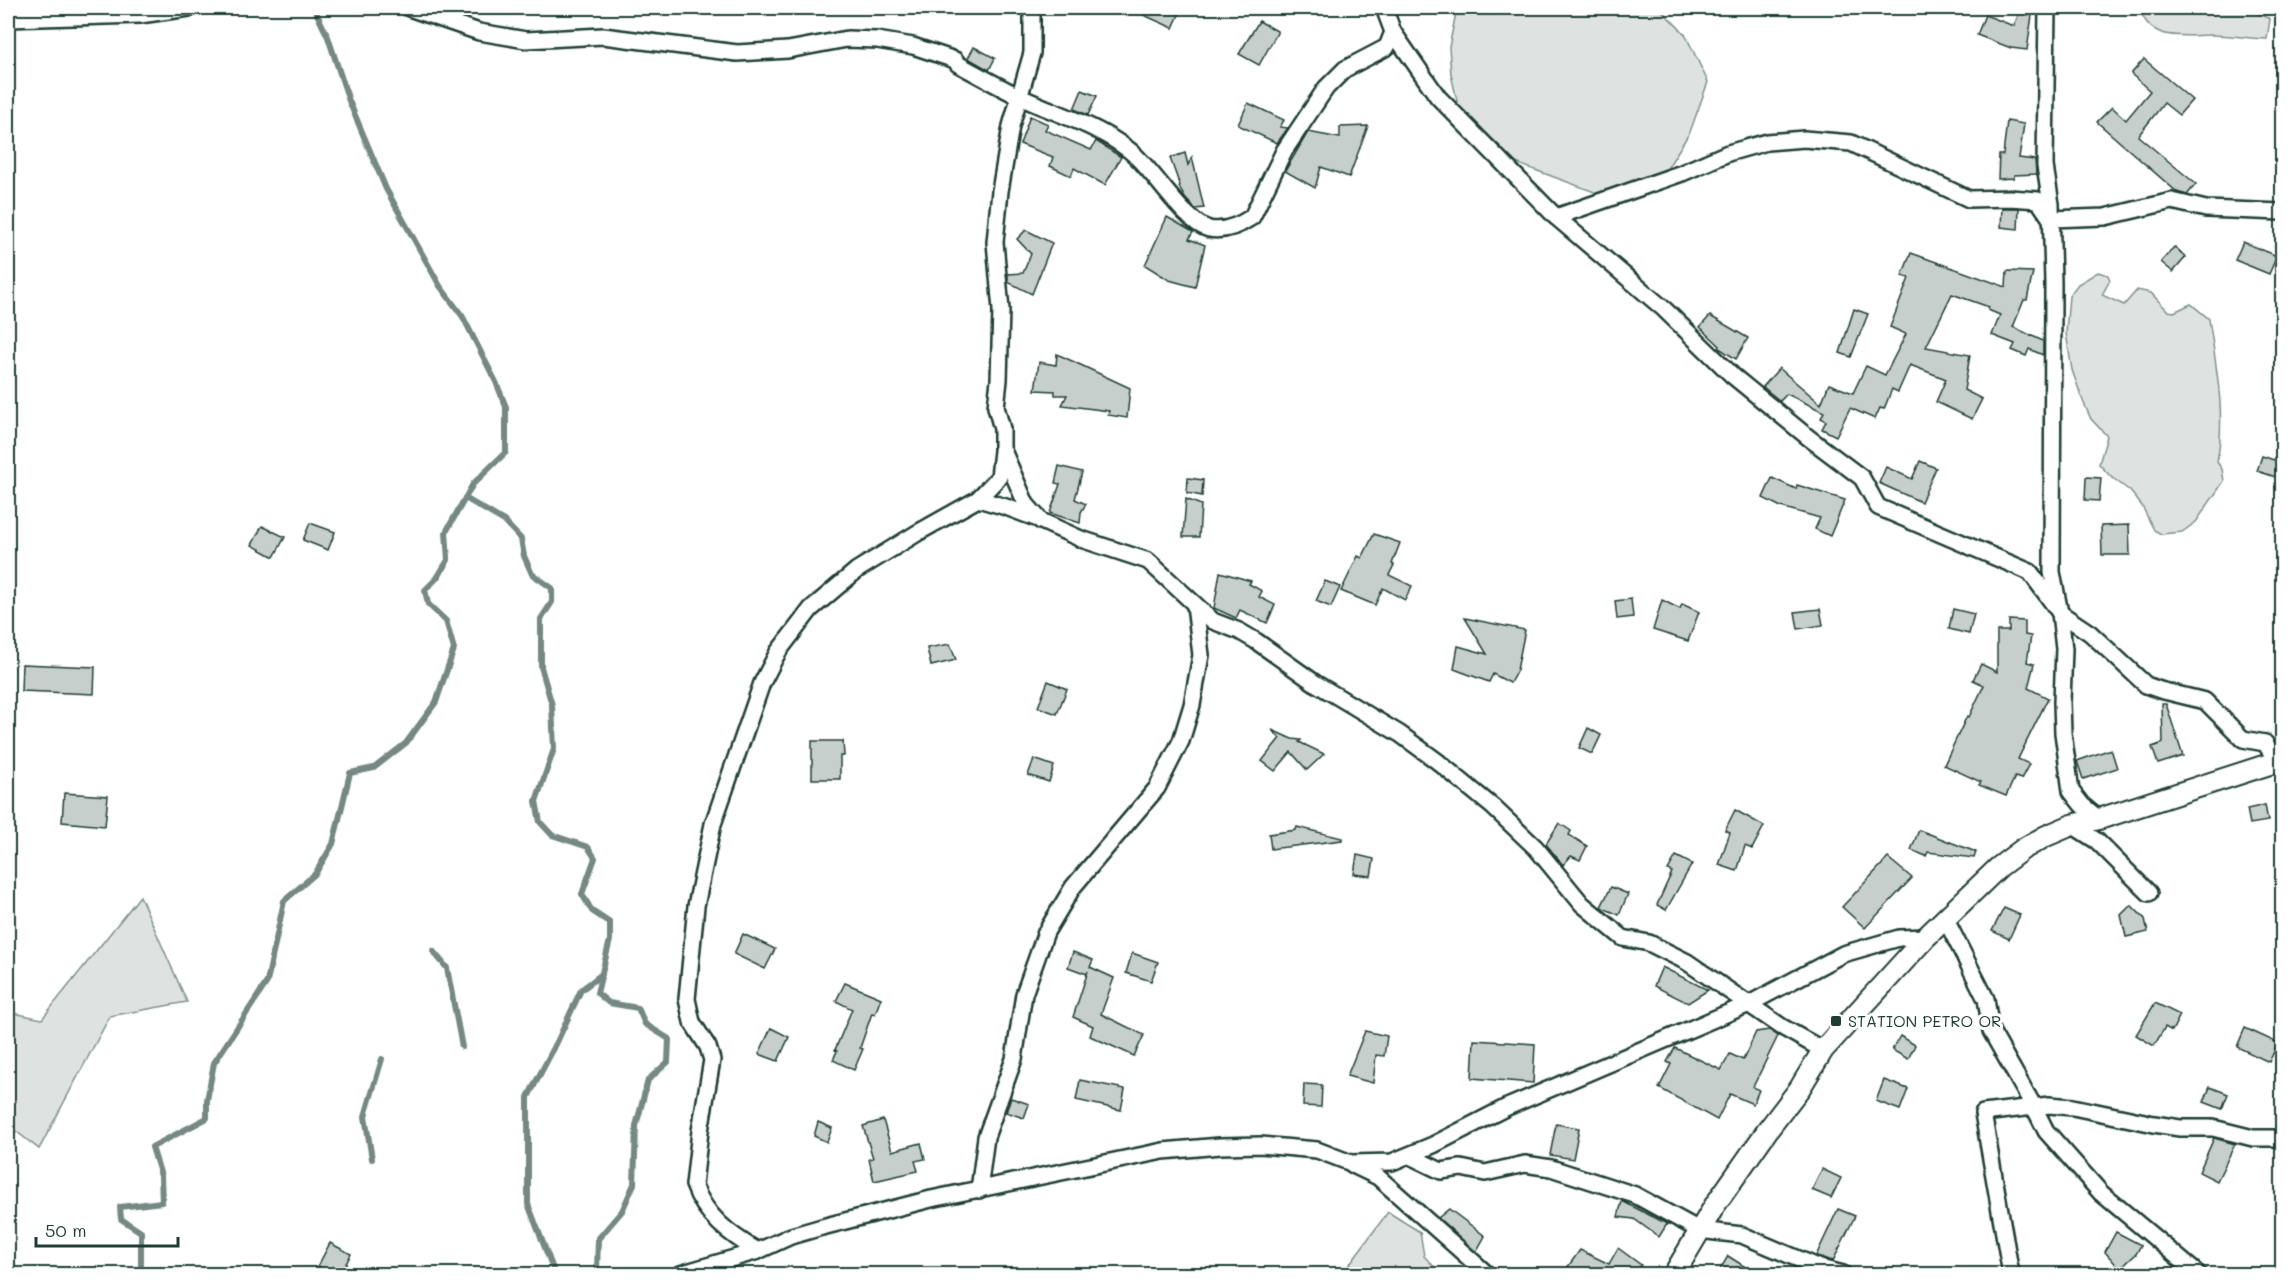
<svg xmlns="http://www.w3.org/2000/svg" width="2290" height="1282" font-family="Mali,sans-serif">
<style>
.green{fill:#dee3e2;stroke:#7e908b;stroke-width:1.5}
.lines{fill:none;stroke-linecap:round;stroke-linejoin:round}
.stream{stroke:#758883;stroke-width:6}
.building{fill:#c7cfcc;stroke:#1f3d34;stroke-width:1.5}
.minor-casing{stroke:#1f3d34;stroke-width:20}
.tertiary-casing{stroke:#1f3d34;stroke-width:24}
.minor{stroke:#fff;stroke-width:15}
.tertiary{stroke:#fff;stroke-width:20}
.poi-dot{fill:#1f3d34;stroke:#fff;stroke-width:2}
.labels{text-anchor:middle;stroke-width:6;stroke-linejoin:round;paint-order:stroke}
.poi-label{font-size:16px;fill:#1f3d34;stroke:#fff;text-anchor:start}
</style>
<rect width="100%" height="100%" fill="#fff"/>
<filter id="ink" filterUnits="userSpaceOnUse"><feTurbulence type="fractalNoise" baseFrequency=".0167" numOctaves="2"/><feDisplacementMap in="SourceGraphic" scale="12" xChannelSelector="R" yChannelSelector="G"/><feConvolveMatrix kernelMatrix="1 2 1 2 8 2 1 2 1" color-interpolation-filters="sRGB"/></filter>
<g filter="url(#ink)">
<g class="green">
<path d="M1457 8H1659L1685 34 1708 82 1690 132 1660 180 1608 197 1508 160 1499 145 1459 110 1451 74 1449 47Z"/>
<path d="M2140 8H2247L2270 19 2267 39C2248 38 2230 35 2211 35 2184 35 2149 43 2140 8Z"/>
<path d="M2098 272 2108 275 2110 280 2102 295 2124 305 2137 290 2151 293 2168 311 2174 312 2191 304 2209 319C2216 365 2226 415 2217 462L2222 469 2224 481 2196 522 2182 532 2161 534 2154 530 2142 506 2130 491 2110 476 2099 464 2107 436 2091 419 2083 401 2072 370 2066 333 2069 296 2078 284Z"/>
<path d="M140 896 187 1002 110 1016 39 1149 8 1125V1012L42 1019Z"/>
<path d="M1388 1212 1420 1232 1424 1256 1441 1274H1338L1348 1266Z"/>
</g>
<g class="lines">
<g class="stream">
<path d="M465 498 504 521 521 539 524 556 532 574 552 588V602L541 619V667L552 705 554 749 536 801 540 822 552 835 588 847 595 858 582 894 592 911 610 923V940L597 993 609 1003 638 1008 645 1024 669 1039 668 1062 648 1080 636 1126 634 1184 622 1211 598 1239 597 1270"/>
<path d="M433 951 447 968 462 1047"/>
<path d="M372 1159 365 1116 382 1059"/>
<path d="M141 1274V1232L121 1219 120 1207 162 1202 161 1176 152 1147 207 1118V1100L214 1063 267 982 284 901 315 874 333 844 350 773 374 768 406 743 436 702 454 649 446 621 428 604 425 590 437 578 448 560 446 532 473 484 506 452V407L496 382 463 317 440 286 386 189 349 101 328 37 314 8"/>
<path d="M555 1274 528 1204V1097L557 1042 581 990 602 974"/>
</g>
</g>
<g class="building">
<path d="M1128 8H1182L1173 28Z"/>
<path d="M2021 8H2033L2027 50 2011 48 1977 35 1985 15 2014 26Z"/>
<path d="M1259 21 1277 31V33L1259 65 1239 54Z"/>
<path d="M974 47 995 58 989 70 968 58Z"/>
<path d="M2144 59 2192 100 2179 115 2164 103 2138 136 2196 184 2187 195 2177 192 2097 122 2112 107 2126 120 2150 91 2131 74Z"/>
<path d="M1082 90 1097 96 1088 115 1074 109Z"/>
<path d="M1248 103 1284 120 1280 127 1288 128 1277 143 1238 125Z"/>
<path d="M1030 116 1048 124 1045 130 1091 150 1096 141 1121 157 1105 185 1074 168 1071 176 1050 166 1053 157 1020 144Z"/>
<path d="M2007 121 2024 124 2019 158 2035 160 2036 174 2014 175V178L1998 179 1999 155H2003Z"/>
<path d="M1368 126 1349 177 1321 167 1315 188 1285 171 1308 132 1340 138V127Z"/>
<path d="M1185 153 1188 165 1192 157 1204 208 1195 209 1185 198 1179 187 1180 186 1170 158Z"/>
<path d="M2002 208H2019L2018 229 2001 227Z"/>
<path d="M1167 217 1193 232 1189 239 1205 245 1195 287 1169 280 1145 265Z"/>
<path d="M1026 230 1052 243 1032 294 1008 282V274L1023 273 1031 254 1017 239Z"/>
<path d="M2243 242 2277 256 2269 274 2235 260Z"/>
<path d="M2174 247 2186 257 2173 272 2161 262Z"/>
<path d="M1911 253 2006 287 2007 271 2033 272 2027 300H2024L2013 327 2043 341V355L2029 349 2026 356 2012 350 2015 344 1992 335 2000 315 1988 310 1989 307 1952 294 1926 347 1970 355 1964 390 1982 399 1972 419 1936 402 1946 379 1910 365 1898 392 1892 389 1884 409 1880 408 1875 419 1850 408 1836 436 1822 429 1826 421 1821 418 1824 412 1787 394 1780 401 1763 387 1779 368 1821 404 1829 384 1853 393 1866 366 1885 375 1906 334 1890 327 1909 278 1902 276Z"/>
<path d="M1854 309 1868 314 1851 357 1840 353Z"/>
<path d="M1710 316 1748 338 1736 359 1719 348 1720 346 1700 327Z"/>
<path d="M1057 354 1130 388 1127 418 1108 415 1109 411 1062 405 1067 395H1055V391L1035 390 1039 362 1056 365Z"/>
<path d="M2262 456 2283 463 2279 478 2257 471Z"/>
<path d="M1920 461 1936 468 1921 502 1879 483 1886 467 1912 479Z"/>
<path d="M1059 466 1082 472 1075 499 1086 504 1081 512 1080 523 1050 513 1060 484 1055 483Z"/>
<path d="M2086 477 2101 478 2099 501 2085 500Z"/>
<path d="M1188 478 1203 480 1202 496 1187 493Z"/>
<path d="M1772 478 1796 489 1797 485 1845 500 1830 536 1815 529 1820 518 1781 507 1763 498Z"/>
<path d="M1186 499 1201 505 1199 537H1183Z"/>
<path d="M310 523 335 532 328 550 303 540Z"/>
<path d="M2129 525 2130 555H2102L2101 526Z"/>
<path d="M262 526 285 537 274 557 252 545Z"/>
<path d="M1374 534 1400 543 1392 564 1394 565 1389 575 1412 586 1405 600 1383 588 1375 605 1341 591 1358 556 1362 558Z"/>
<path d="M1220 572 1251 581 1249 584 1262 591 1259 597 1275 605 1267 623 1240 610 1236 618 1214 608Z"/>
<path d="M1325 581 1340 587 1331 607 1316 601Z"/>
<path d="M1631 599 1633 617 1617 619 1615 601Z"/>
<path d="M1662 600 1680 609 1682 604 1699 612 1688 641 1653 630Z"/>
<path d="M1820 609 1823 625 1798 629 1795 612Z"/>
<path d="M1953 609 1974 614 1969 634 1949 629Z"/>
<path d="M1465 618 1525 630 1517 670 1510 683 1493 674 1489 682 1454 669 1458 646 1487 654Z"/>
<path d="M2009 620 2025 621V635L2031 636 2027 662 2034 664 2028 688 2048 698 2018 759 2029 764 2021 779 2015 777 2006 796 1979 785 1981 782 1944 765 1967 716 1969 717 1984 685 1973 680 1981 664 1997 672V631H2009Z"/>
<path d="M950 644 956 660 931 666 927 648Z"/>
<path d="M22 664 95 667 94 694 21 691Z"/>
<path d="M1048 681 1067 689 1057 714 1038 707Z"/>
<path d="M2162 704H2166L2183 756 2158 764 2152 747 2163 743Z"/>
<path d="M1588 728 1601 735 1592 754 1579 748Z"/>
<path d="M1272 730 1292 739 1301 740 1299 742 1324 754 1307 770 1291 752 1275 771 1262 761 1280 738Z"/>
<path d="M812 741H843L844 756H840V779H812Z"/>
<path d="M2111 749 2117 768 2083 779 2077 761Z"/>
<path d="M1034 759 1054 766 1049 782 1028 775Z"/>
<path d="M64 793 108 796 105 826 62 822Z"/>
<path d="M2265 805 2268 821 2250 824 2247 809Z"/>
<path d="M1735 810 1764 826 1752 849 1745 846 1737 871 1719 865 1730 832 1725 830Z"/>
<path d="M1559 823 1571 831 1569 835 1587 846 1580 860 1571 856 1563 865 1546 844Z"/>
<path d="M1297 827 1342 838V840L1271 849 1269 834 1296 830Z"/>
<path d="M1919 830 1976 852 1974 858 1928 852 1926 856 1911 850Z"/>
<path d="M1357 855 1374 859 1371 876 1354 874Z"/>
<path d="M1676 856 1692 864 1666 910 1657 905 1672 872 1668 870Z"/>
<path d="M1888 858 1912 878 1865 928 1842 907Z"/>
<path d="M1611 887 1628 894 1619 915 1601 907Z"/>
<path d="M2131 905 2145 919 2148 932 2126 937 2121 915Z"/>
<path d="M2004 908 2020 915 2009 939 1992 931Z"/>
<path d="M743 934 775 949 765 969 734 954Z"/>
<path d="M1073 952 1093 960 1090 967 1114 978 1101 1014 1144 1035 1134 1056 1090 1036 1093 1026 1073 1017 1088 971 1087 974 1068 967Z"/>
<path d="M1132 953 1158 962 1151 981 1126 973Z"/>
<path d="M1662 967 1708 990 1688 1003 1654 986Z"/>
<path d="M845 983 881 998 875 1014 872 1013 860 1048 863 1049 854 1070 833 1060 837 1051 835 1050 852 1009 836 1001Z"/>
<path d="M2155 1003 2180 1015 2172 1031 2165 1027 2154 1046 2136 1035Z"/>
<path d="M771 1028 789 1037 778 1061 759 1054Z"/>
<path d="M2245 1028 2278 1043 2269 1062 2237 1047Z"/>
<path d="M1769 1030 1778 1036 1753 1087 1759 1090 1753 1104 1730 1094 1717 1120 1659 1088 1671 1064 1667 1062 1675 1048 1721 1070 1730 1054 1743 1060 1756 1032Z"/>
<path d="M1365 1031 1387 1036 1384 1056 1376 1055 1373 1083 1347 1076Z"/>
<path d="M1900 1036 1915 1045 1908 1059 1892 1050Z"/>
<path d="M1474 1040 1535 1044 1533 1083 1472 1078Z"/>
<path d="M1080 1080 1125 1089 1121 1110 1076 1100Z"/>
<path d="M1884 1080 1908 1089 1900 1110 1876 1101Z"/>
<path d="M1304 1084 1322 1085 1321 1107 1303 1106Z"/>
<path d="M2210 1087 2228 1094 2222 1109 2204 1102Z"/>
<path d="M1011 1098 1029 1104 1024 1118 1006 1112Z"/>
<path d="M883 1120 892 1151 921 1143 925 1159 915 1161 918 1171 874 1181 869 1159 873 1158 863 1126Z"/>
<path d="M818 1122 832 1128 827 1142 814 1136Z"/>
<path d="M1556 1124 1579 1128 1573 1159 1550 1155Z"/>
<path d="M2214 1138 2235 1144 2217 1181 2199 1172Z"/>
<path d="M1822 1169 1841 1178 1831 1198 1812 1190Z"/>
<path d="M1622 1201 1667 1224 1659 1237 1634 1219 1618 1217Z"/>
<path d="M1449 1209 1485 1236 1476 1252 1438 1218Z"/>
<path d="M1838 1209 1855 1216 1833 1261 1816 1256Z"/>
<path d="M2116 1232 2141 1245 2136 1254 2120 1269 2105 1252Z"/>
<path d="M330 1243 351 1254 340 1275H335L318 1266Z"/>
<path d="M1618 1248 1641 1265 1635 1275H1562L1580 1250 1609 1264Z"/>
<path d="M1728 1256 1758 1275H1717Z"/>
</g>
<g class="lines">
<defs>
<g id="minor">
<path d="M409 8 479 32 526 40 603 36 737 53 788 50 847 39 877 40 913 46 955 60 958 64C978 75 998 86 1018 96 1056 114 1095 124 1129 150 1152 167 1183 222 1209 229 1224 232 1240 225 1252 217L1284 151 1326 88 1345 69 1387 47 1393 32"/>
<path d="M1032 8V53L1011 126 1000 191 995 242 1001 310 999 380 996 407 1002 429V448L1026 504 1041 521 1081 539 1148 561 1213 621 1239 631 1256 641 1315 683 1400 734 1437 761 1493 807 1536 848 1582 904 1623 938 1649 943 1687 962 1782 1027 1823 1050"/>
<path d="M1384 8 1393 32 1438 97 1556 217 1664 309 1733 376 1809 438 1862 478 1878 507 2030 572 2060 613 2090 633 2146 685 2160 690 2205 701 2243 739 2265 743 2277 761"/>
<path d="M2047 8 2045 166 2051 204 2053 283 2052 572 2060 613 2064 649 2062 702 2063 733 2071 791 2082 805 2099 819"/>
<path d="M8 19 140 15 189 8"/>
<path d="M1556 217 1682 173 1728 153 1767 142 1804 139 1851 143 1969 199 2010 198 2038 200 2051 219 2105 217 2172 201 2206 209 2282 212"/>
<path d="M978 499 1006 507 1038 519"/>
<path d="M2072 825 2097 841 2149 893"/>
<path d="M1945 918 1986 999 1991 1031 2034 1107 1983 1113 2011 1274"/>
<path d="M1410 1156 1441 1171 1461 1168 1485 1173 1525 1164 1551 1168 1635 1195 1699 1230 1742 1235 1820 1268 1843 1274"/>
<path d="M1353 1165 1378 1177 1487 1274"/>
<path d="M979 1190 986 1137 1014 1059 1024 994 1046 932 1073 887 1157 788 1181 741 1192 705 1201 655 1195 605"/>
<path d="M758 1251C730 1235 705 1216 694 1185L700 1131 712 1060 708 1047 692 1022 687 999 696 906 713 824 762 683 778 652 811 609 857 570 919 532 978 499 999 477 1002 451"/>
<path d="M680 1274 758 1251 791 1236 822 1227 931 1199 1163 1151 1220 1146 1261 1145 1317 1150 1351 1163 1392 1162 1433 1145 1505 1108 1749 1004 1843 954 1899 938 1926 937"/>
<path d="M2198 1274 2101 1193 2046 1131 2034 1107 2049 1105 2073 1107 2154 1124 2180 1128H2213L2253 1138H2282"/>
</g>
<path id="tertiary" d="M1674 1274 1715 1205 1767 1131 1800 1088 1823 1050 1926 937 1999 867 2023 849 2046 836 2072 825 2099 819 2282 760"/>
</defs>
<use href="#minor" class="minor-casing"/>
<use href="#tertiary" class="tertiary-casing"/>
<use href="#minor" class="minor"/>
<use href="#tertiary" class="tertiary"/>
</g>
</g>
<rect class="poi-dot" x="1830" y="1015" width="12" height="12" rx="3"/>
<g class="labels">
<g class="poi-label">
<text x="1848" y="1027">STATION PETRO OR</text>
</g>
</g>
<rect width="2290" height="1282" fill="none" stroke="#fff" stroke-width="30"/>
<rect x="15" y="15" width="2260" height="1252" fill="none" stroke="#1f3d34" stroke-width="2" filter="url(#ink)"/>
<path d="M36 1237v9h142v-9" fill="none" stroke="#1f3d34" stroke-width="3"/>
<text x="45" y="1237" font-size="18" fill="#1f3d34" stroke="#ffffff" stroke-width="4.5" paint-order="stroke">50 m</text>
</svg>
